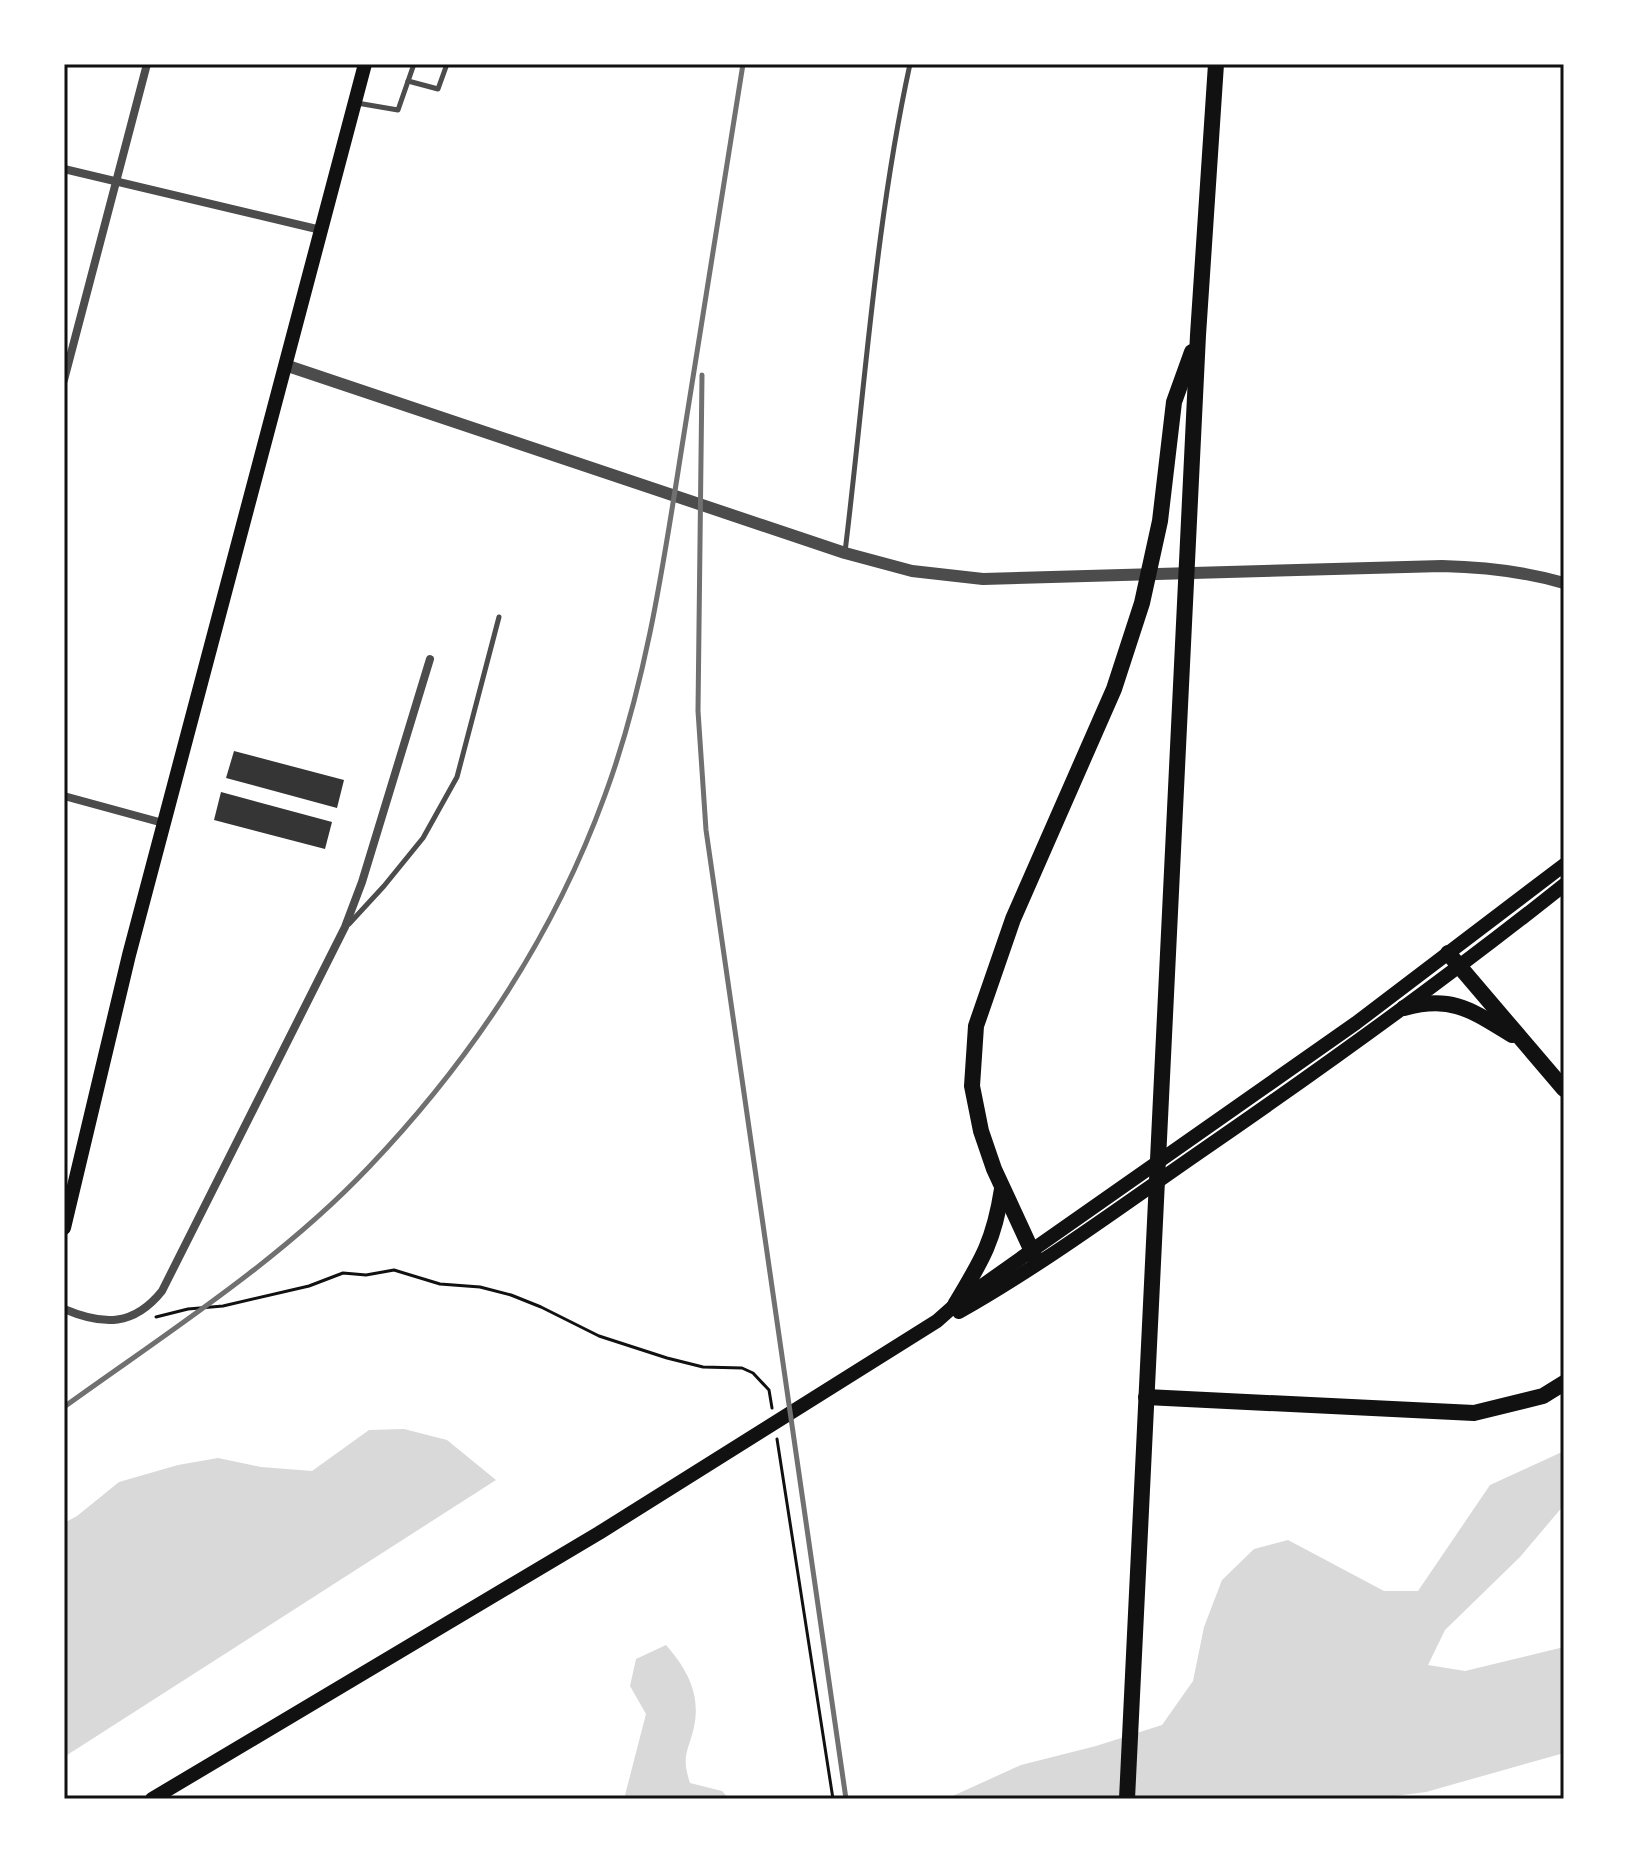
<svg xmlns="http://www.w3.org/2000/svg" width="1628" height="1863" font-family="Poppins,sans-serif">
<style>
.water{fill:#d9d9d9}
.building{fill:#353535}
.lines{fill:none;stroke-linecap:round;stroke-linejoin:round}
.path{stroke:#111;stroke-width:3}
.service{stroke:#4c4c4c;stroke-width:5}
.minor{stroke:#4c4c4c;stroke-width:8}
.tertiary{stroke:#4c4c4c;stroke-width:12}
.secondary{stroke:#111;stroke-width:14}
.primary{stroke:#111;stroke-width:16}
.rail{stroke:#707070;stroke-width:5}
.neatline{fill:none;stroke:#111;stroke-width:3}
</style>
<rect width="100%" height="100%" fill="#fff"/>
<g class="water">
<path d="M404 1429 447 1440 496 1480 64 1757V1523L77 1516 119 1482 178 1465 218 1458 261 1467 312 1471 369 1430Z"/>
<path d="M1564 1451V1505L1520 1557 1445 1630 1428 1665 1465 1671 1564 1647V1753L1426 1792 1372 1799H946L1021 1765 1096 1746 1162 1725 1193 1681 1204 1627 1222 1580 1254 1549 1288 1540 1384 1591H1418L1490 1485Z"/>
<path d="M666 1645C687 1669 701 1694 694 1727 688 1753 681 1755 690 1783L722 1791 729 1799H624L646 1714 630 1686 636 1659Z"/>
</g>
<g class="building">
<path d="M234 751 344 780 337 808 226 778Z"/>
<path d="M221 792 332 822 325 849 214 820Z"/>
</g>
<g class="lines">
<g class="path">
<path d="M156 1317 188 1309 223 1306 309 1286 343 1273 366 1275 394 1270 440 1284 480 1287 511 1295 541 1307 599 1336 667 1358 703 1367 742 1368 753 1373 769 1390 772 1408"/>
<path d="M777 1439 833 1799"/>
</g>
<g class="service">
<path d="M408 81 438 89 447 64"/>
<path d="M357 103 398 110 414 64"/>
<path d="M845 552C865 389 875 225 910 64"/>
<path d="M349 924 384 886 423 838 457 777 499 617"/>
</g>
<g class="minor">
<path d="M64 169 321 230"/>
<path d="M64 380 147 64"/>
<path d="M64 796 163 823"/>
<path d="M64 1309C104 1326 134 1326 162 1291L345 927 362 882 430 659"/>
</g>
<path class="tertiary" d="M285 365 845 553 912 571 983 579 1442 566C1484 567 1523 571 1564 583"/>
<g class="secondary">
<path d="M64 1228 129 955 365 64"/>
<path d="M959 1312C1042 1265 1119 1208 1197 1154 1322 1068 1445 980 1564 885"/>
<path d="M152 1799 599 1533 937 1321 955 1305 1031 1251 1356 1023 1564 865"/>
</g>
<g class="primary">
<path d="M1448 953 1564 1089"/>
<path d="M1404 1008C1452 995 1471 1010 1512 1035"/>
<path d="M1037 1262 994 1169 981 1131 972 1086 976 1026 1013 919 1114 689 1142 603 1160 521 1174 402 1192 352"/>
<path d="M955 1305C982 1260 994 1241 1002 1189"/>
<path d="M1146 1397 1474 1413 1543 1396 1564 1383"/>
<path d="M1127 1799 1198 335 1216 64"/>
</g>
<g class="rail">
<path d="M702 375 698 711 706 830 846 1799"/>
<path d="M64 1407C168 1332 280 1261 369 1167 471 1060 554 935 605 795 647 681 664 560 683 440 703 314 723 189 743 64"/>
</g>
</g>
<rect width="1628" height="1863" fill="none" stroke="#ffffff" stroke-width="132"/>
<rect x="66" y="66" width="1496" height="1731" class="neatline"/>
</svg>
